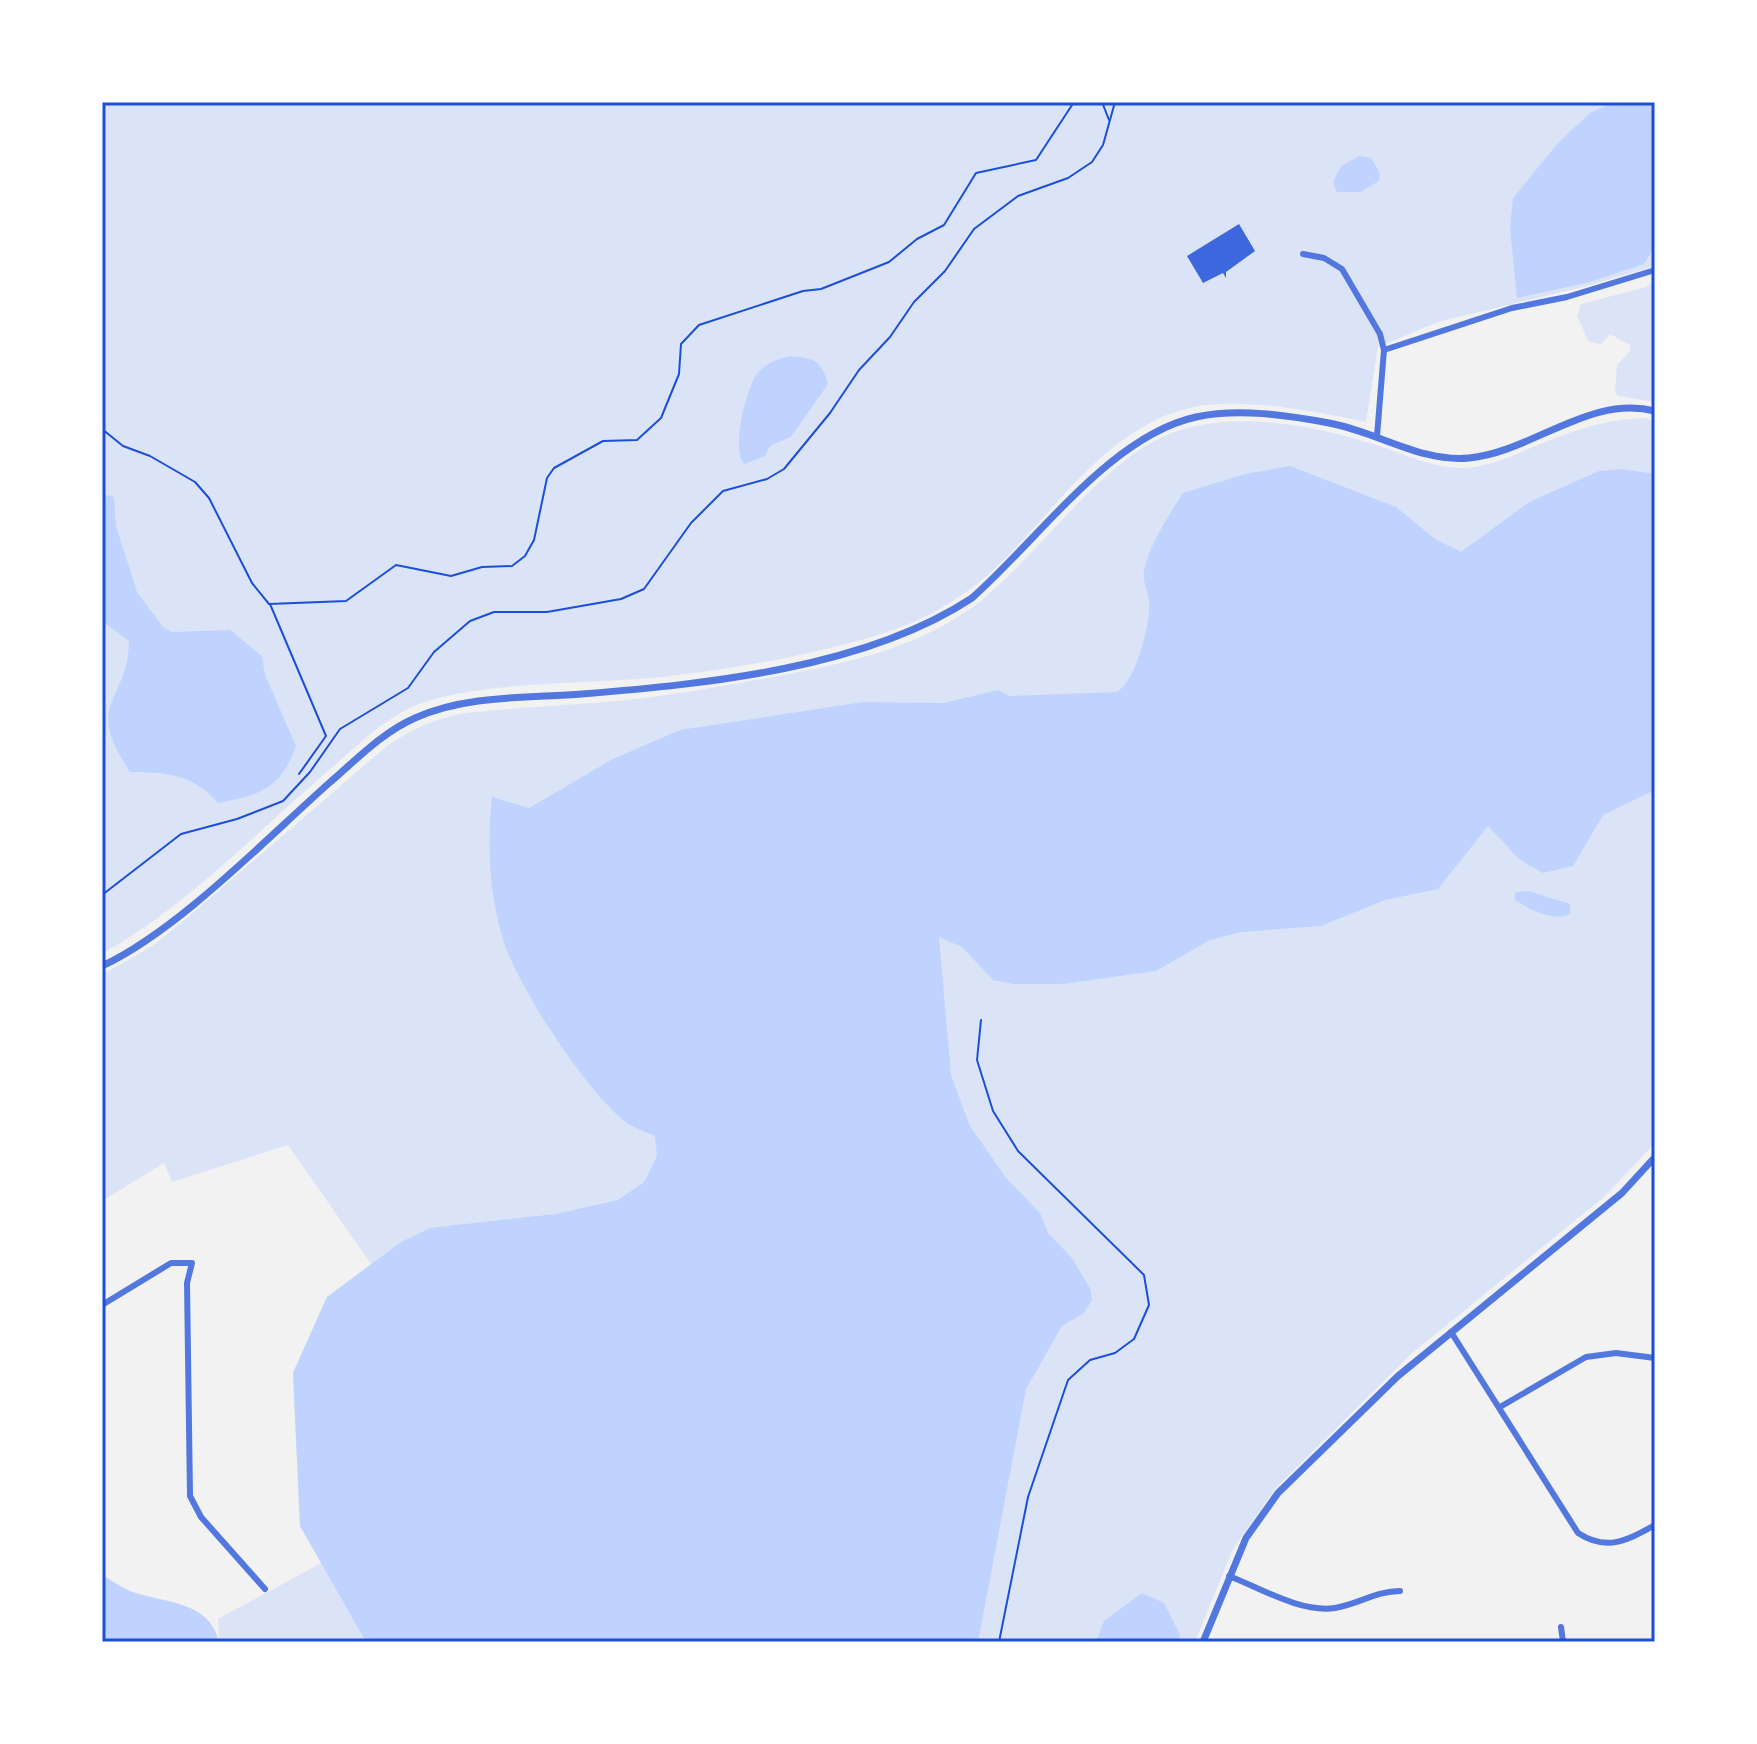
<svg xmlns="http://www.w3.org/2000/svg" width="1757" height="1744" font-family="Literata,serif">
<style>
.green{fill:#dbe4f7}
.water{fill:#bfd3fe}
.building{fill:#3d67dc}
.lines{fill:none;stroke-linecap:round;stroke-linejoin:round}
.path{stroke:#1d4ed8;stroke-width:2}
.minor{stroke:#5277de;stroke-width:6}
.tertiary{stroke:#5277de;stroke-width:7}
.neatline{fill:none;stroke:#1d4ed8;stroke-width:3}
</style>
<rect width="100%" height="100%" fill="#f2f2f2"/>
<g class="green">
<path d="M102 102H1655V266L1587 286 1438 322 1378 347 1366 422C1318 412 1243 397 1194 407 1104 426 1054 515 990 573 961 598 927 619 890 631 821 654 743 667 671 676 601 685 464 679 406 710 377 725 352 750 327 772 260 829 178 914 102 953Z"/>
<path d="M1655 279V402L1618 396 1615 392 1617 365 1630 351V345L1610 334 1601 344 1589 342 1577 316 1581 304 1646 287Z"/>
<path d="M1644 418 1655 421V1143L1604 1197 1411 1354 1276 1488 1233 1549 1195 1642H219L218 1619 323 1562 300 1526 293 1373 327 1297 371 1264 288 1145 172 1182 164 1163 102 1201V975L152 946 180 924 388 745C414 728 436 718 466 713 526 706 586 705 645 698 690 692 734 684 778 676 846 663 913 649 970 609 1036 561 1099 460 1172 433 1234 410 1312 425 1373 444 1402 453 1429 467 1460 468 1486 468 1509 457 1533 447 1570 432 1603 419 1644 418Z"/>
</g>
<g class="water">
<path d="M1613 102H1655V246L1644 264 1590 282 1517 298 1510 228 1513 198 1558 143 1590 113Z"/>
<path d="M1360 156 1371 158 1380 173 1379 181 1360 192H1337L1333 182 1341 166Z"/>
<path d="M790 356C813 358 822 360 828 384L791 437 770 446 765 456 744 464C731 449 746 389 757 374 764 364 778 359 790 356Z"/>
<path d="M1290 466 1396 507 1435 539 1461 552 1529 502 1599 471 1622 469 1655 474V790L1603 815 1573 866 1543 873 1519 859 1488 826 1438 889 1385 900 1321 926 1241 932 1210 940 1156 971 1062 984H1014L993 980 962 947 939 937 951 1075 970 1126 1006 1178 1040 1213 1048 1233 1071 1257 1090 1288 1092 1300 1084 1313 1062 1326 1026 1389 978 1642H366L300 1526 293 1373 327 1297 401 1242 430 1228 556 1214 618 1200 644 1182 657 1156 655 1136C646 1132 635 1128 627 1123 589 1096 514 982 502 936 489 890 487 844 492 797L529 808 613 759 680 730 863 702 944 703 998 690 1009 696 1117 692C1136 681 1151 623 1149 601 1148 591 1142 580 1144 571 1150 544 1168 516 1183 493L1245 474Z"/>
<path d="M102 494 114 497 116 526 137 592 163 627 172 632 230 630 262 656 265 675 296 746C280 790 261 794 218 803 193 774 166 772 130 772 82 701 128 704 129 641L102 621Z"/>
<path d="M1528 891 1570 904V914C1553 922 1530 910 1515 900V892Z"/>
<path d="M102 1575C111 1580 121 1587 130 1591 162 1603 210 1600 219 1642H102Z"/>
<path d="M1142 1593 1164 1603 1180 1635 1178 1642H1096L1104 1621Z"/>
</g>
<path class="building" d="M1239 224 1255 251 1226 272V278L1223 273 1203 283 1187 256Z"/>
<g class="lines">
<g class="path">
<path d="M1102 102 1109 120"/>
<path d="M102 429 123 446 150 456 195 482 209 498 252 583 269 604 346 601 396 565 451 576 482 567 512 566 525 556 534 540 547 478 554 468 603 441 637 440 661 418 679 374 681 344 699 325 803 291 821 289 889 262 917 239 944 225 976 173 1036 160 1074 102"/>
<path d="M270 604 326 736 299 774"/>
<path d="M102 895 181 834 237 819 283 801 310 772 340 729 408 688 434 652 470 621 494 612H547L621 599 644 589 691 523 723 491 767 479 784 469 830 413 859 370 890 337 914 302 945 271 974 229 1018 196 1068 178 1092 162 1103 145 1115 102"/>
<path d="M981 1020 977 1060 993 1111 1018 1151 1144 1275 1149 1305 1134 1339 1115 1353 1090 1360 1068 1380 1028 1497 999 1642"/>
</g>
<g class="minor">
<path d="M1303 254 1324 258 1342 269 1380 334 1384 350 1377 436"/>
<path d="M1384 350 1512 308 1567 297 1655 270"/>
<path d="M102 1305 171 1263H192L187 1283 190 1496 201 1517 265 1589"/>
<path d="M1451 1332 1578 1533C1607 1552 1628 1540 1655 1525"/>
<path d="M1500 1407 1586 1357 1616 1353 1655 1358"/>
<path d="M1229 1576C1260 1588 1301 1613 1335 1608 1359 1604 1376 1591 1400 1591"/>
<path d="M1561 1627 1563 1642"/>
</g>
<g class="tertiary">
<path d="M102 966C177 931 264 841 328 784 355 761 381 733 415 718 465 695 528 698 582 694 707 684 866 668 972 598 1038 540 1110 436 1196 417 1238 408 1287 415 1329 423 1375 431 1422 463 1469 458 1532 452 1590 394 1655 411"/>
<path d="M1203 1642 1246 1538 1278 1493 1398 1376 1622 1193 1655 1157"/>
</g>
</g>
<rect width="1757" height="1744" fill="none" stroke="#ffffff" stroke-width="208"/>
<rect x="104" y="104" width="1549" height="1536" class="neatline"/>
</svg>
